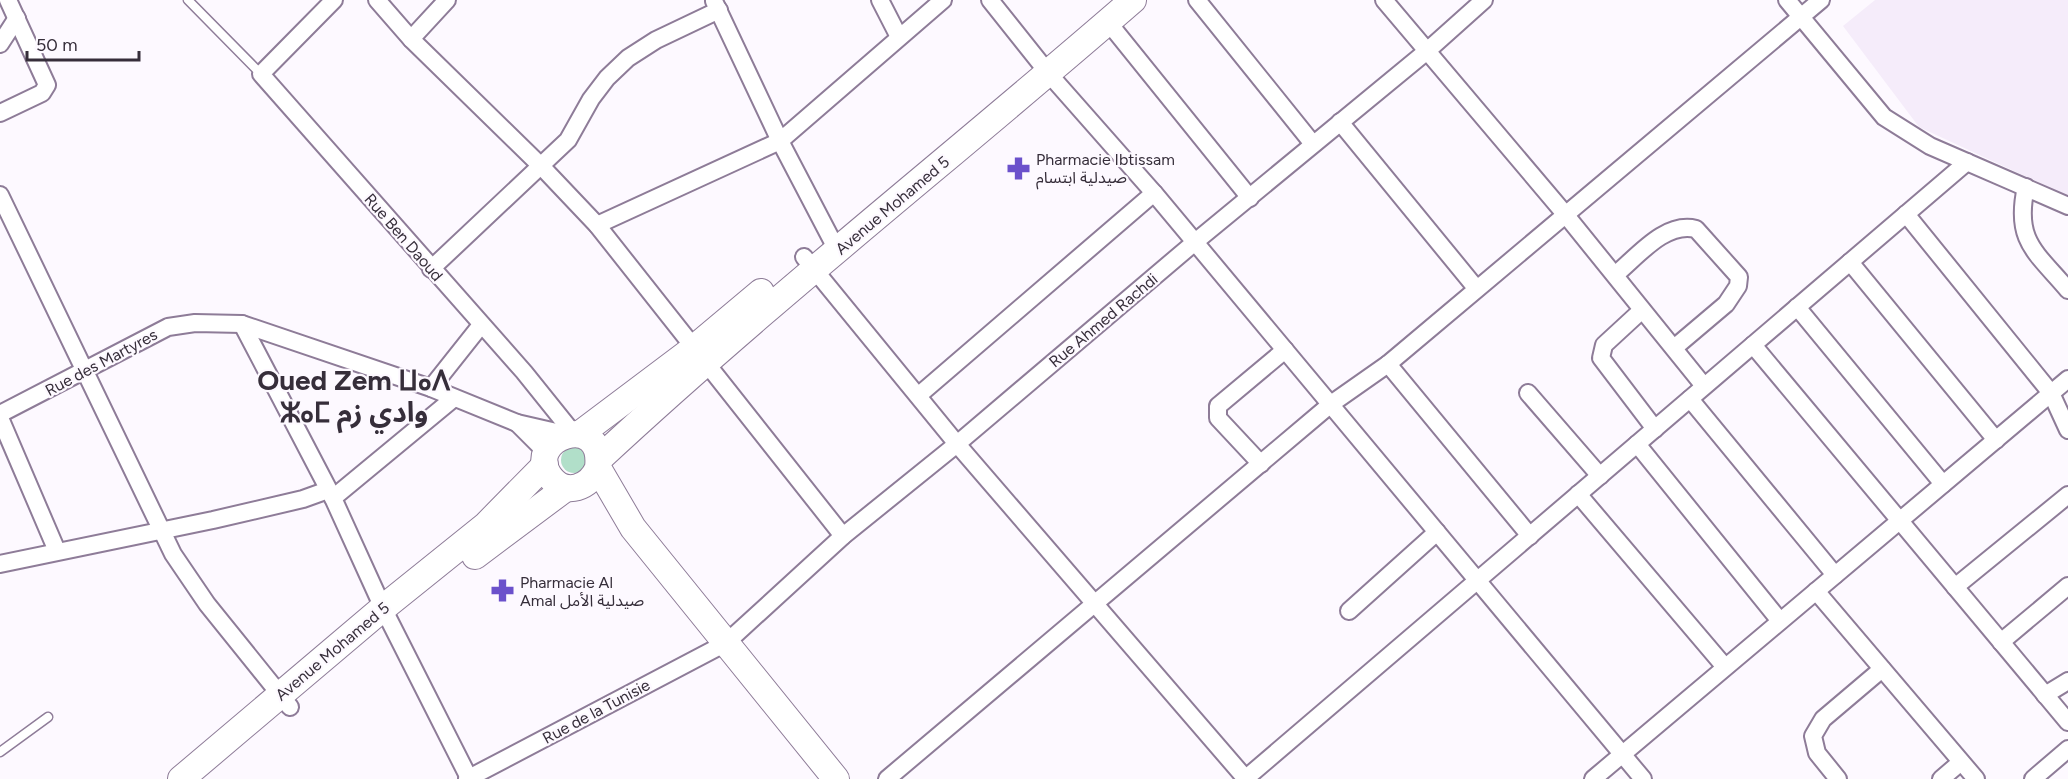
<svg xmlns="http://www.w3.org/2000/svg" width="2068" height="779" font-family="Figtree,'Noto Sans Arabic','Noto Sans Tifinagh',sans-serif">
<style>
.built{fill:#f5ecfa}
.green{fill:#b1dfc9}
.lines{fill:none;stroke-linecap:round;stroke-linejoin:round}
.lane-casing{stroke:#8e7c98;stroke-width:11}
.street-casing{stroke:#8e7c98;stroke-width:20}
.primary-casing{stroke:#8e7c98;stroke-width:28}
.lane{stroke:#fff;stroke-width:8}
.street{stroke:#fff;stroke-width:16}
.primary{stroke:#fff;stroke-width:26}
.labels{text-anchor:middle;stroke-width:4.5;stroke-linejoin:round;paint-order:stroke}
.poi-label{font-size:16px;fill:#362e3a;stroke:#fdf9ff;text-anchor:start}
.street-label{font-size:16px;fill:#362e3a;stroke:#fdf9ff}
.town-label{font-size:28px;font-weight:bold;fill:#362e3a;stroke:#fdf9ff}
</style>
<rect width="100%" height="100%" fill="#fdf9ff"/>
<path class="built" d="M1875 0H2068V196L1919 127 1843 26Z"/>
<circle class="green" cx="574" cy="460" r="13"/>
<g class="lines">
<defs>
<g id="lane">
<path d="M188 0 261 74"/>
<path d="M0 752 48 717"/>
</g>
<g id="street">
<path d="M334 0 261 74 524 372 573 433"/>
<path d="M377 0 411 39 542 167 597 225 843 536"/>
<path d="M880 0 899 37"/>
<path d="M990 0 1049 74 1154 193 1643 779"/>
<path d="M1197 0 1313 144"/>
<path d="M1384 0 1565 214 1704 386"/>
<path d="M1787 0 1884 117 1930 146 2068 206"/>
<path d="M714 1 780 141 837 250"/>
<path d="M1108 22 1250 198"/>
<path d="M411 39 447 0"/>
<path d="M0 44 17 18"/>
<path d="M0 113 42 93 47 85 8 0"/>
<path d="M1340 122 1476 288"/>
<path d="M2026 187C2014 241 2036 252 2068 290"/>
<path d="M0 195 173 554 207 604 290 707"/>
<path d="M1906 214 2051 393 2068 430"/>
<path d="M597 225 780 141 943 0"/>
<path d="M804 257 957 444 1246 779"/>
<path d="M1850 262 1996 440"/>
<path d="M431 269 568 140 591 99 607 78 628 58 656 40 719 10"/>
<path d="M1615 275C1637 257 1665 221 1696 229L1739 277 1738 286 1726 304 1674 348"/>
<path d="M1797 307 1943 484"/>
<path d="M1642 310 1604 345 1601 358 1655 429"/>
<path d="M242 324 333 498"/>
<path d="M1753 345 2068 722"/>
<path d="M1388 364 1530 536"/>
<path d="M431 388 481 325"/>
<path d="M1528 393 1600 476"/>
<path d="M919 395 1154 193"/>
<path d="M454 398 333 498 383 608 469 778"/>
<path d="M1690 399 1835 575"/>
<path d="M0 414 168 327 195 323 242 324 431 388 517 423 565 434"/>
<path d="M0 418 57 551"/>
<path d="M517 423 546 452"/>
<path d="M1637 444 1780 621"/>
<path d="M1261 464 1218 418V406L1285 350"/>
<path d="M1578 494 1725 667"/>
<path d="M0 564 213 520 303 499 328 490"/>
<path d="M1955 587 2068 495"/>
<path d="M1816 591 1976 779"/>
<path d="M1349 611 1437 532"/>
<path d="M2001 642 2068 586"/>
<path d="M2045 695 2068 681"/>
<path d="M467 779 726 643 843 536 957 444 1195 242 1427 51 1484 0"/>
<path d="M887 779 1331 404 1388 364 1821 0"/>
<path d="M1245 779 1967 162"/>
<path d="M1593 779 2068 379"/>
<path d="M1838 779 1817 753 1813 736 1823 719 1882 669"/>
<path d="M1941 779 1961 762"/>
<path d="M2033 779 2068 749"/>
</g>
<g id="primary">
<path d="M580 434 693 349 761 292"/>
<path d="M599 459C771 299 956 154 1133 0"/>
<path d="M598 468C590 487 566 497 551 478 520 439 605 408 598 468L633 528 836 779"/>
<path d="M475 556 566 488"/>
<path d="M181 779 383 608 485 526 545 465"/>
</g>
</defs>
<use href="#lane" class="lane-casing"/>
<use href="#street" class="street-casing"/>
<use href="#primary" class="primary-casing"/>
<use href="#lane" class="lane"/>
<use href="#street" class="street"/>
<use href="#primary" class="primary"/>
</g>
<defs>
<symbol id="pharmacy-bare" viewBox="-9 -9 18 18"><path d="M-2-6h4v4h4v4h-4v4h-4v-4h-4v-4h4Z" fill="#6b51cb" stroke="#fdf9ff" stroke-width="2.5" paint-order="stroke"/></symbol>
</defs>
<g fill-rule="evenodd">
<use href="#pharmacy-bare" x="1002" y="152" width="33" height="33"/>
<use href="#pharmacy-bare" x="486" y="574" width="33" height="33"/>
</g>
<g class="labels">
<g class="poi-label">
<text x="1036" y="165">Pharmacie Ibtissam<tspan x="1036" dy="18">صيدلية ابتسام</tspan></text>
<text x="520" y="588">Pharmacie Al<tspan x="520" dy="18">Amal صيدلية الأمل</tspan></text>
</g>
<g class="street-label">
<text transform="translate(892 205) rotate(-40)" y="6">Avenue Mohamed 5</text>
<text transform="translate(404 237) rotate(49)" y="6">Rue Ben Daoud</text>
<text transform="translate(1103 320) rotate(-40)" y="6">Rue Ahmed Rachdi</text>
<text transform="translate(101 362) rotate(-28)" y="6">Rue des Martyres</text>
<text transform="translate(332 651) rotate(-40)" y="6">Avenue Mohamed 5</text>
<text transform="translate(596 711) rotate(-28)" y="6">Rue de la Tunisie</text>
</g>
<g class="town-label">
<text x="354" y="390">Oued Zem ⵡⴰⴷ<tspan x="354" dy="32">ⵣⴰⵎ وادي زم</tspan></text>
</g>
</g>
<path d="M27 51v9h112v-9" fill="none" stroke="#362e3a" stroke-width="3"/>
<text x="36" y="51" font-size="18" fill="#362e3a" stroke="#fdf9ff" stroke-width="4.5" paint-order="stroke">50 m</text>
</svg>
